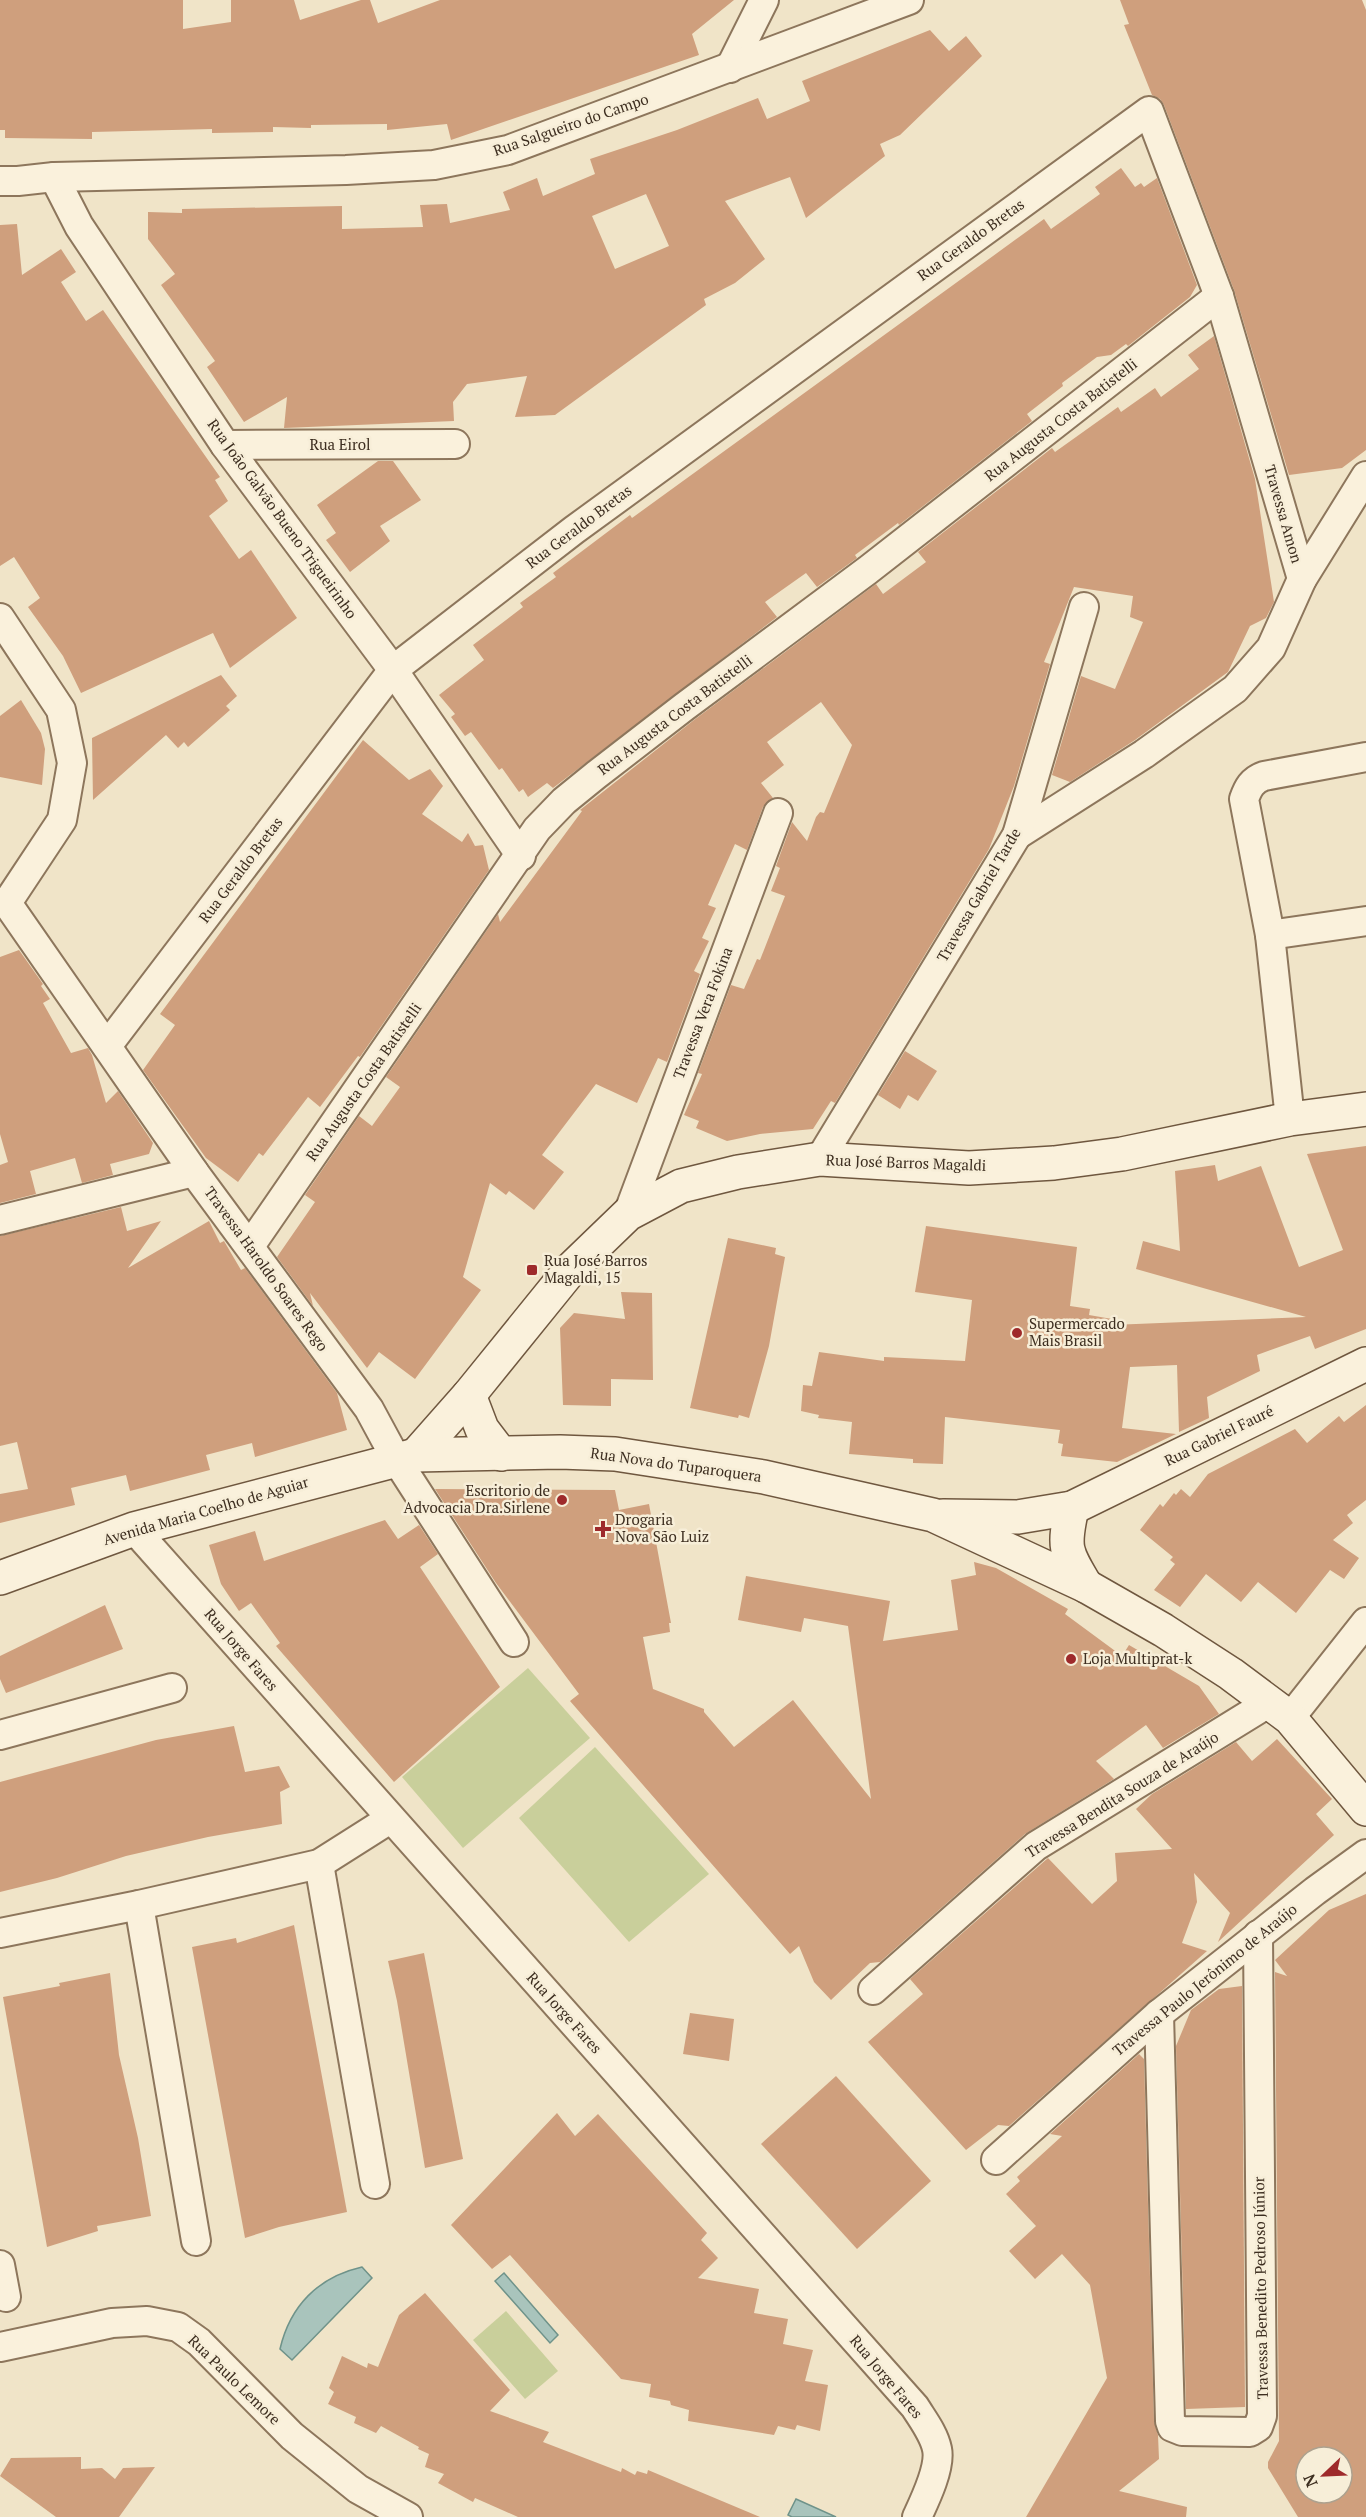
<svg xmlns="http://www.w3.org/2000/svg" width="1366" height="2517" font-family="'PT Serif',serif">
<style>
.green{fill:#c9cf9b}
.water{fill:#a9c4bc;stroke:#6f938a;stroke-width:1.5}
.building{fill:#cf9f7d;fill-rule:evenodd}
.lines{fill:none;stroke-linecap:round;stroke-linejoin:round}
.street-casing{stroke:#8d765c;stroke-width:32}
.secondary-casing{stroke:#6f573f;stroke-width:36}
.street{stroke:#faf1dc;stroke-width:28}
.secondary{stroke:#faf1dc;stroke-width:33}
.poi-dot{fill:#9e2a2b;stroke:#f7eed8;stroke-width:2}
.labels{text-anchor:middle;stroke-width:5;stroke-linejoin:round;paint-order:stroke}
.street-label{font-size:15px;fill:#3d2e20;stroke:#f7eed8}
.poi-label{font-size:15px;fill:#3d2e20;stroke:#f7eed8;text-anchor:start}
</style>
<rect width="100%" height="100%" fill="#f0e4c8"/>
<g class="green">
<path d="M528 1668 590 1738 463 1848 402 1777Z"/>
<path d="M595 1747 709 1874 629 1942 519 1818Z"/>
<path d="M506 2311 558 2371 525 2399 473 2340Z"/>
</g>
<g class="water">
<path d="M362 2267 372 2278 292 2360 280 2349C290 2306 318 2277 362 2267Z"/>
<path d="M504 2273 558 2335 550 2343 495 2281Z"/>
<path d="M796 2499 836 2517H792L788 2515Z"/>
</g>
<g class="building">
<path d="M0 0H183V29L231 22V0H294L300 20 361 0H370L378 23 440 0H734L692 34 699 55 451 140 447 124 387 130V124L311 125V128L273 127V132L212 133V129L92 132V139L5 138V130H0Z"/>
<path d="M1120 0H1362L1366 10V450L1342 468 1289 475 1234 290 1164 105 1160 99 1152 95 1124 25 1129 24Z"/>
<path d="M930 30 949 51 966 36 982 56 900 135 880 144 885 156 806 218 790 177 725 201 765 259 735 283 704 299 706 305 555 415 515 417 527 376 467 384 453 402 454 421 284 428 287 397 244 422 207 367 215 361 161 285 175 274 148 239V212L182 213V209L342 206V229L423 227 420 205 447 204 450 223 510 210 503 192 537 178 543 196 595 174 590 159 677 130 758 98 767 119 810 101 802 81ZM646 194 669 246 615 269 592 216Z"/>
<path d="M1121 168 1135 187 1141 183 1144 187 1157 178 1197 285 1190 297 1128 346 1126 344 1111 355 1097 357 1062 383 1063 386 1027 414 1032 421 899 525 898 523 855 555 857 558 817 587 806 573 765 602 777 617 553 788 547 783 528 797 523 789 519 792 502 768 499 770 471 732 465 736 451 717 455 714 439 695 484 660 473 645 523 607 520 603 556 577 553 573 630 515 632 518 1044 219 1051 229 1100 194 1095 187Z"/>
<path d="M17 224 22 275 61 249 76 272 61 282 86 321 103 310 220 477 215 480 228 501 209 516 239 559 251 550 297 618 230 668 213 633 81 693 63 656 28 607 40 598 14 557 0 566V225Z"/>
<path d="M1214 336 1255 479 1274 602 1266 618 1250 626 1228 672 1135 740 1070 782 1052 775 1081 676 1115 689 1143 622 1130 617 1133 596 1074 587 1044 662 1050 664 1014 786 989 849 835 1103 831 1101 813 1129 760 1134 727 1141 696 1128 699 1121 684 1115 702 1074 698 1073 731 985 744 989 757 959 760 960 785 896 771 891 780 868 776 866 792 822 807 841 816 817 820 812 824 813 852 745 821 702 767 742 784 765 761 783 773 798 763 807 747 850 735 844 708 905 716 908 702 938 709 941 694 971 700 974 667 1062 658 1058 637 1103 596 1084 542 1155 564 1172 534 1210 509 1191 506 1195 490 1183 463 1277 481 1290 415 1379 379 1352 367 1368 310 1293 313 1306 277 1257 315 1202 305 1195 359 1116 372 1126 400 1087 386 1077 498 914 500 922 582 811 580 810 694 720 876 584 883 594 926 562 918 552 1052 448 1055 452 1118 407 1121 412 1155 388 1161 397 1199 369 1188 355Z"/>
<path d="M378 461H393L421 500 380 526 390 541 350 572 326 540 336 533 317 505Z"/>
<path d="M221 675 237 696 226 706 230 710 188 747 184 742 178 748 166 735 93 800 92 738Z"/>
<path d="M21 700 41 733 45 749 42 785 0 777V716Z"/>
<path d="M363 740 409 780 430 769 443 786 422 814 462 842 468 833 475 846 483 845 489 870 360 1057 358 1056 320 1107 308 1097 263 1156 259 1153 238 1182 206 1158 143 1070 175 1025 160 1014Z"/>
<path d="M19 950 43 984 41 986 50 999 43 1003 71 1053 88 1048 92 1055 106 1103 118 1091 153 1143 149 1154 110 1164 113 1175 82 1183 75 1158 30 1171 36 1194 0 1203V1165L8 1162 0 1134V957Z"/>
<path d="M905 1051 937 1071 918 1101 908 1095 900 1109 878 1095Z"/>
<path d="M1366 1146V1329L1315 1349 1310 1336 1257 1355 1260 1371 1207 1397 1209 1418 1179 1432 1177 1365 1130 1367 1122 1428 1176 1434 1117 1462 1061 1456 1063 1444 1058 1443 1060 1430 945 1417 943 1464 913 1463V1459L849 1454 852 1422 818 1418 819 1415 801 1411 803 1385 812 1386 819 1352 884 1361V1357L965 1361 972 1300 915 1292 926 1226 1077 1247 1070 1306 1090 1309 1089 1315 1112 1319 1111 1325 1306 1317 1136 1269 1143 1241 1180 1251 1175 1171 1215 1165 1218 1181 1261 1166 1299 1267 1343 1250 1307 1154Z"/>
<path d="M121 1207 127 1231 161 1221 128 1268 209 1221 220 1243 224 1241 241 1270 245 1268 337 1393 347 1430 255 1457 252 1443 206 1455 210 1470 130 1491 126 1475 71 1488 75 1505 0 1523V1494L28 1489 17 1442 0 1446V1236Z"/>
<path d="M728 1238 776 1248 775 1254 785 1257 769 1346 749 1418 739 1415 738 1418 690 1408Z"/>
<path d="M621 1292 652 1293 653 1380 611 1379V1406L563 1405 560 1328 574 1313 625 1319Z"/>
<path d="M1366 1405V1500L1347 1515 1353 1523 1333 1540 1359 1558 1344 1579 1330 1570 1296 1613 1258 1582 1241 1602 1206 1574 1180 1607 1154 1590 1175 1564 1170 1560 1173 1557 1140 1530 1160 1504 1163 1507 1174 1493 1176 1495 1181 1489 1190 1497 1208 1474 1295 1429 1307 1443 1339 1416 1344 1422Z"/>
<path d="M435 1489 615 1490 619 1510 649 1504 671 1623H669L670 1632 643 1637 653 1689 704 1709V1712L734 1747 793 1700 871 1799 848 1626 804 1618 801 1632 738 1620 746 1576 890 1601 883 1641 958 1630 951 1580 976 1575 974 1562 996 1568 1068 1609 1065 1614 1122 1656 1129 1645 1199 1686 1219 1714 1163 1748 1146 1725 1096 1761 1114 1779 1025 1834 880 1962 870 1963 831 2000 814 1982 799 1946 790 1954 570 1701 579 1694 496 1583Z"/>
<path d="M385 1520 398 1539 419 1525 438 1554 420 1567 500 1687 394 1782 276 1646 280 1643 251 1603 239 1611 221 1584 209 1545 255 1531 264 1561Z"/>
<path d="M105 1605 123 1649 6 1693 0 1679V1656Z"/>
<path d="M234 1726 245 1772 279 1766 290 1787 280 1792 282 1824 208 1837 126 1856 57 1878 0 1892V1782L156 1740Z"/>
<path d="M1277 1739 1332 1799 1316 1814 1334 1835 1218 1942 1230 1913 1194 1873 1197 1902 1182 1943 1207 1951 1009 2126 998 2125 966 2150 868 2042 923 1994 910 1979 1048 1858 1092 1904 1117 1881 1115 1853 1172 1849 1136 1809 1152 1794 1236 1742 1252 1761Z"/>
<path d="M1366 1894V2517H1298L1268 2468V2462L1279 2441 1275 1972 1287 1976 1275 1960 1329 1910ZM1306 2457H1342V2493H1306Z"/>
<path d="M294 1925 347 2212 279 2227 245 2238 192 1947 236 1938 237 1943Z"/>
<path d="M424 1953 463 2159 425 2168 397 2001 388 1961Z"/>
<path d="M110 1973 119 2055 138 2138 151 2216 97 2226 98 2231 47 2247 3 1997 60 1986 59 1983Z"/>
<path d="M1242 1986 1245 2407 1186 2409 1176 2046 1191 2010 1219 1989Z"/>
<path d="M690 2013 734 2019 729 2061 683 2054Z"/>
<path d="M1139 2054 1144 2059 1154 2421 1158 2435 1159 2459 1119 2491 1187 2507 1186 2517H1026L1107 2378 1090 2285 1062 2254 1035 2279 1009 2251 1036 2226 1006 2194 1020 2181 1017 2177 1062 2136 1050 2134Z"/>
<path d="M836 2076 931 2181 857 2249 761 2144Z"/>
<path d="M557 2113 575 2136 598 2114 707 2233 701 2240 718 2258 698 2278 759 2289 754 2313 788 2319 783 2344 813 2350 805 2381 828 2385 820 2431 797 2425 795 2430 778 2426 774 2435 688 2421 689 2410 671 2405 670 2401 649 2397 651 2384 621 2379 510 2255 492 2269 451 2225Z"/>
<path d="M425 2293 510 2390 490 2411 549 2432 543 2442 621 2472 622 2468 635 2475 637 2471 647 2474 648 2470 760 2517H518L475 2498 473 2502 438 2483 444 2474 425 2467 429 2454 418 2449 419 2447 381 2426 376 2433 354 2423 356 2417 328 2404 334 2392 329 2388 342 2356 367 2368 368 2363 378 2367 399 2315Z"/>
<path d="M81 2457V2469L102 2468 115 2479 123 2468 155 2467 119 2517H56L0 2476 11 2458Z"/>
</g>
<g class="lines">
<defs>
<g id="street">
<path d="M730 68 764 0"/>
<path d="M54 177 79 226 225 445 393 670 521 856"/>
<path d="M0 181H18L54 177 346 170 434 165 508 150 909 0"/>
<path d="M225 445 455 444"/>
<path d="M1302 579 1366 476"/>
<path d="M0 618 61 710 72 763 62 820 7 903"/>
<path d="M7 903 194 1172 369 1409 396 1459 514 1642"/>
<path d="M1270 935 1366 921"/>
<path d="M107 1046 393 670 574 530 1149 111 1219 296 1302 579 1271 648 1235 689 1144 754 1017 835"/>
<path d="M1290 1119 1270 935 1244 799C1248 788 1252 780 1264 776L1366 757"/>
<path d="M820 1159 1017 835 1084 607"/>
<path d="M628 1214 778 813"/>
<path d="M0 1220 194 1172"/>
<path d="M250 1246 537 829 564 801 596 775 684 707 868 570 1219 296"/>
<path d="M134 1529 915 2407C923 2420 934 2434 937 2449 941 2467 925 2500 917 2517"/>
<path d="M1290 1718 1366 1622"/>
<path d="M0 1735 172 1688"/>
<path d="M319 1864 375 2184"/>
<path d="M139 1905 196 2241"/>
<path d="M0 1933 139 1905 319 1864 390 1819"/>
<path d="M873 1990 1036 1846 1270 1702"/>
<path d="M1159 2014 1170 2421 1172 2427 1182 2431 1250 2432 1258 2427 1262 2416 1258 1935"/>
<path d="M996 2160 1159 2014 1315 1891 1366 1854"/>
<path d="M0 2265 6 2297"/>
<path d="M0 2347 112 2323 147 2321 178 2327 199 2342 292 2436 358 2489 408 2517"/>
</g>
<g id="secondary">
<path d="M469 1395 482 1429 501 1454"/>
<path d="M416 1455 469 1395 571 1269 628 1214 681 1186 738 1172 820 1159 969 1168 1054 1163 1122 1154 1290 1119 1366 1109"/>
<path d="M1072 1508C1063 1548 1065 1551 1086 1586"/>
<path d="M943 1516 1018 1517 1072 1508 1366 1364"/>
<path d="M0 1578 134 1529 416 1455 560 1452 615 1454 764 1477 933 1515 1086 1586 1163 1630 1231 1674 1290 1718 1366 1809"/>
</g>
</defs>
<use href="#street" class="street-casing"/>
<use href="#secondary" class="secondary-casing"/>
<use href="#street" class="street"/>
<use href="#secondary" class="secondary"/>
</g>
<g class="poi-dot">
<rect x="526" y="1264" width="12" height="12" rx="3"/>
<circle cx="1017" cy="1333" r="6"/>
<circle cx="562" cy="1500" r="6"/>
<path d="M600 1520h6v6h6v6h-6v6h-6v-6h-6v-6h6z"/>
<circle cx="1071" cy="1659" r="6"/>
</g>
<g class="labels">
<g class="street-label">
<text transform="translate(571 125) rotate(-19)" y="5">Rua Salgueiro do Campo</text>
<text transform="translate(971 240) rotate(-36)" y="5">Rua Geraldo Bretas</text>
<text transform="translate(1061 420) rotate(-38)" y="5">Rua Augusta Costa Batistelli</text>
<text x="340" y="450">Rua Eirol</text>
<text transform="translate(1283 514) rotate(74)" y="5">Travessa Amon</text>
<text transform="translate(282 519) rotate(54)" y="5">Rua João Galvão Bueno Trigueirinho</text>
<text transform="translate(579 527) rotate(-37)" y="5">Rua Geraldo Bretas</text>
<text transform="translate(675 715) rotate(-37)" y="5">Rua Augusta Costa Batistelli</text>
<text transform="translate(241 870) rotate(-53)" y="5">Rua Geraldo Bretas</text>
<text transform="translate(979 895) rotate(-60)" y="5">Travessa Gabriel Tarde</text>
<text transform="translate(703 1013) rotate(-69)" y="5">Travessa Vera Fokina</text>
<text transform="translate(364 1082) rotate(-55)" y="5">Rua Augusta Costa Batistelli</text>
<text transform="translate(906 1163) rotate(2)" y="5">Rua José Barros Magaldi</text>
<text transform="translate(266 1269) rotate(54)" y="5">Travessa Haroldo Soares Rego</text>
<text transform="translate(1219 1436) rotate(-26)" y="5">Rua Gabriel Fauré</text>
<text transform="translate(676 1465) rotate(8)" y="5">Rua Nova do Tuparoquera</text>
<text transform="translate(206 1511) rotate(-16)" y="5">Avenida Maria Coelho de Aguiar</text>
<text transform="translate(241 1650) rotate(49)" y="5">Rua Jorge Fares</text>
<text transform="translate(1122 1795) rotate(-32)" y="5">Travessa Bendita Souza de Araújo</text>
<text transform="translate(1205 1980) rotate(-39)" y="5">Travessa Paulo Jerônimo de Araújo</text>
<text transform="translate(564 2013) rotate(48)" y="5">Rua Jorge Fares</text>
<text transform="translate(1261 2288) rotate(-91)" y="5">Travessa Benedito Pedroso Júnior</text>
<text transform="translate(886 2377) rotate(50)" y="5">Rua Jorge Fares</text>
<text transform="translate(234 2380) rotate(44)" y="5">Rua Paulo Lemore</text>
</g>
<g class="poi-label">
<text x="544" y="1266">Rua José Barros<tspan x="544" dy="17">Magaldi, 15</tspan></text>
<text x="1029" y="1329">Supermercado<tspan x="1029" dy="17">Mais Brasil</tspan></text>
<text x="550" y="1496" text-anchor="end">Escritorio de<tspan x="550" dy="17">Advocacia Dra.Sirlene</tspan></text>
<text x="615" y="1525">Drogaria<tspan x="615" dy="17">Nova São Luiz</tspan></text>
<text x="1083" y="1664">Loja Multiprat-k</text>
</g>
</g>
<g transform="translate(1324 2475) rotate(247)"><circle r="28" fill="#f7eed8" stroke="#ada18e" stroke-width="1.5"/>
<path d="M0-4.5L10 22L0 15L-10 22Z" fill="#9e2a2b"/>
<text y="-9" font-size="16" font-weight="bold" text-anchor="middle" fill="#3d2e20">N</text>
</g>
</svg>
